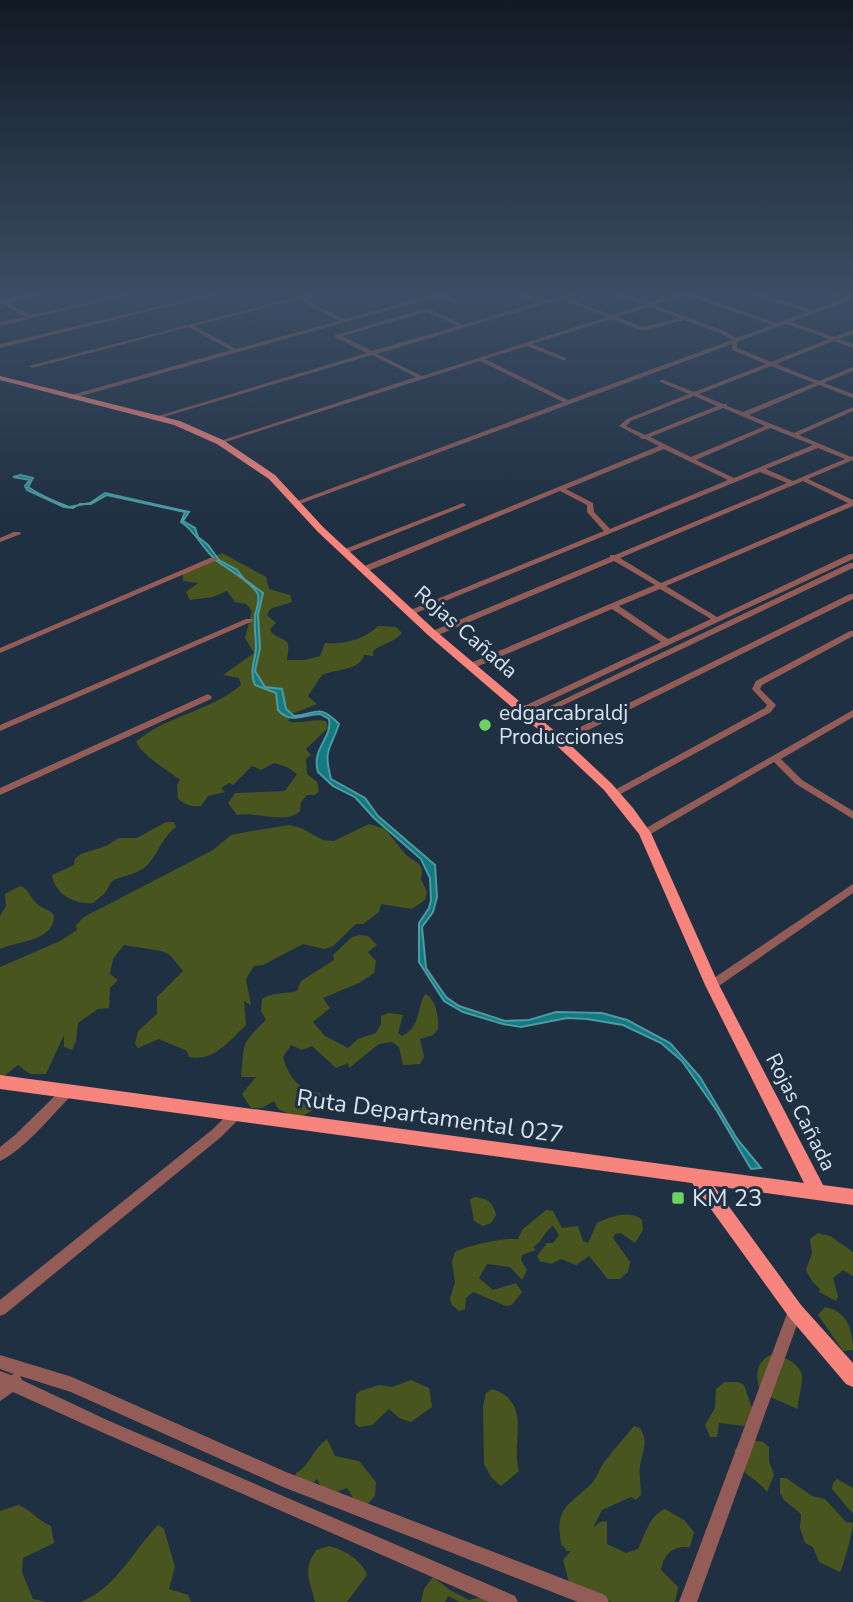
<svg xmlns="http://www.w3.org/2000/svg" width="853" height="1602" font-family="'Nunito Sans',sans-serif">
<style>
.green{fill:#49551e}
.water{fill:#127a81;stroke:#4d9aa2;stroke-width:2}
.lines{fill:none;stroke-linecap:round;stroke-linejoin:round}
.minor{fill:#945c57;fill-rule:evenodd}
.major{fill:#f8857d;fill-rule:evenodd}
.poi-dot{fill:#6cd362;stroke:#1f3042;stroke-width:2.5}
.labels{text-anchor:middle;stroke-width:6;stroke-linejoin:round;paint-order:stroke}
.street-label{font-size:21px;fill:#d8e3ef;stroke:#1f3042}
.poi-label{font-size:21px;fill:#d8e3ef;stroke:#1f3042;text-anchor:start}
.near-street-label{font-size:24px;fill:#d8e3ef;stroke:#1f3042}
.near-poi-label{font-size:24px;fill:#d8e3ef;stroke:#1f3042;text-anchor:start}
</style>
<rect width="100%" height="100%" fill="#1f3042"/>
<g class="green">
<path d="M222 553 266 577 269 589 290 595 292 602 270 609 267 615 276 623 271 628V632C286 645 291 634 287 660H305L320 656 325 643C344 645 365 639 378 626L396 627 402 633C394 643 382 643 373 651V656L364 655C360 671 335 669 322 675L308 696 317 704 292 714 288 721C300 725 313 718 326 721L328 728 306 749 311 755 306 759 307 774 317 782 319 791 315 795H307L301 802 300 811C286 825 257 811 237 815L228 803 235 793 285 791 297 774 287 767 274 763 261 770 252 766 233 785 229 783 221 788 225 792 208 796 201 806C191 807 186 805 178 799L177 785 180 780C165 768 145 758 136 742 165 716 211 711 241 685L239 678 223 675 254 653 245 638 252 611 246 604 235 602 227 591 213 597 190 600 186 592 198 583 183 581V572Z"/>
<path d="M166 822H174L176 827C161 838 158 856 144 868 134 875 122 876 112 881L105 893 93 903C76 905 54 894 52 875L74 865 75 859 81 854 106 846 119 838H137Z"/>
<path d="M369 824 385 829 406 855 419 864 422 869 421 879 427 892 425 900 412 909 381 904 379 912 363 924H356L333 946 325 949 303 944 263 965 254 966 246 979 251 1005 244 1001 246 1025C229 1041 214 1062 189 1057L187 1051 159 1039 138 1048 135 1044 138 1031 157 1014V997L183 971 170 955 161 951 124 945 113 959 110 974 118 980 110 988 109 1008 98 1009 78 1023 76 1041 72 1050 64 1047V1035L46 1074H30L18 1065 2 1078 0 1077V967L60 941 77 930 76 925 84 917 213 850 231 835 252 831 289 825 301 828 323 840 334 841Z"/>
<path d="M20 886C31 890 30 900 40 906 45 910 49 909 54 915 55 941 18 941 0 949V916L6 906 5 894Z"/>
<path d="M359 935 368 936 377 945 368 952 376 961 374 973 359 983 323 998 330 1008 313 1022 325 1036 348 1048 358 1039 376 1033 381 1024V1016L389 1013 403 1015 398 1033 402 1036C421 1026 416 1011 425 994 436 998 439 1018 438 1029L433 1035 420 1039 424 1057 420 1064 403 1065 399 1047 392 1042 379 1044 349 1068 348 1063 336 1068 312 1046 302 1050 291 1045 283 1057C288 1076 299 1091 320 1093L324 1104 299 1118 278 1109 274 1101 262 1108H251L242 1094 256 1077H241C245 1043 239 1046 266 1020L261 1011 262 999C272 992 285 994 297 991L301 981 334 960 333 955 352 937Z"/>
<path d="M474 1197C487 1198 493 1202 496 1215L491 1223 483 1226 474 1221 470 1200Z"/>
<path d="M546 1210 553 1211 562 1228 578 1226 583 1241 588 1243 597 1223C610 1217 630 1209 642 1220L643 1230 635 1243 621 1233 615 1234 613 1238 630 1262 628 1272 620 1279H608L589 1256 576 1265 561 1259 551 1264 540 1261 537 1256 547 1243H553L559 1235 553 1226C544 1231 543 1242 533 1247L536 1250 522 1255 521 1260 527 1270 522 1280 510 1267 487 1264 479 1278 493 1290 516 1283 522 1292 512 1305 506 1306 473 1292 466 1298 465 1309 459 1311 451 1304 450 1298 455 1282 452 1262 455 1252C470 1245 502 1238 518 1239L522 1230Z"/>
<path d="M818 1233 830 1236 853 1252V1276L843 1270 833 1278 838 1297 836 1301 819 1292 820 1289 812 1281 806 1270 812 1253 810 1239Z"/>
<path d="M825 1307C847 1311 853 1330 853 1350L843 1351 818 1315Z"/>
<path d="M771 1355C782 1355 800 1363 802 1376 803 1387 797 1400 798 1409L761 1393C755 1379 755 1361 771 1355Z"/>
<path d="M411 1380 429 1388 432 1407 411 1422 399 1418 389 1409 372 1425 359 1427 355 1423 356 1395 360 1391 379 1385 392 1387Z"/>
<path d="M725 1382H738L744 1385 753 1411 744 1426 719 1423 717 1437H710L705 1425 715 1408 716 1389Z"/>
<path d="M492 1389C534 1403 510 1441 519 1471L501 1486 491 1477 484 1464 483 1407 486 1393Z"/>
<path d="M634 1426 640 1428C648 1442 644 1447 641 1461 638 1471 641 1485 641 1495L636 1500 631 1497 602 1510 593 1528 600 1522 607 1521V1544L626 1553 638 1549C645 1534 650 1515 665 1509L684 1520 694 1532 690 1547C673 1546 664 1553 661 1570L678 1587 675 1602H612L570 1586 563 1560 571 1551H566L563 1545 562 1547C553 1507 569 1506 592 1483 597 1478 599 1470 603 1464 612 1451 624 1439 634 1426Z"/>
<path d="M327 1439 335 1456 359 1461 376 1482 375 1496 365 1507 354 1499 347 1488 334 1493 322 1489 317 1479 312 1484 294 1480 296 1473C309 1467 312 1450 327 1439Z"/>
<path d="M750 1440 763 1442 769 1447V1461L774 1475 767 1492C751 1472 742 1480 734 1450Z"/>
<path d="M780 1478H786L812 1496 825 1499 846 1522 853 1523C853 1531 844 1565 840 1572L819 1562 813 1547 805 1543 800 1528 801 1514 784 1500 780 1493Z"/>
<path d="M837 1479 853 1488V1514L832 1489 833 1483Z"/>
<path d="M18 1505C32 1510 38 1521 51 1526L54 1543 23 1558 22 1572 33 1599 46 1602H0V1511Z"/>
<path d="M158 1525 164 1529 175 1567 169 1589 188 1595 191 1602H81C116 1588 133 1551 158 1525Z"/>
<path d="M329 1546C343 1549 363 1561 367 1575L347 1602H315C310 1579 302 1572 316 1550Z"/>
<path d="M433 1577 450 1590 469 1600 483 1597 498 1602H460L448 1596 445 1602H421L424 1589Z"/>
</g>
<path class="water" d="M20 475 33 478 28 487C38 494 56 502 69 507L90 503 105 493 189 512 183 521 195 528 198 537 208 545 219 560 237 570 244 579 263 593 258 615 260 648 255 671 265 687 282 689 286 709 294 716C318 714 318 703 339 724 330 751 323 748 331 779L365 798 378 816 435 865 437 897 433 912 422 927 426 968 446 997 459 1006 505 1021 529 1020 556 1012 602 1013 627 1020 670 1043 700 1077 737 1139 761 1168 751 1169 717 1111 682 1061 661 1043 623 1025 587 1019 567 1018 521 1027 503 1024 463 1012 444 1001 419 962V923L429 908 431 900 430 878 421 859 374 818 355 797 333 786 318 772C311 748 333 738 329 719L320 714C304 714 291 725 278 710L276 693 255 685C249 671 255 662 256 648 256 638 254 627 255 616 256 609 260 602 258 595 255 584 226 568 217 561 202 549 197 532 181 522L185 512 107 495 91 504H80L73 508 64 507 27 490 25 486 30 480 13 477Z"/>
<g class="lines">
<g class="minor">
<path d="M44 292H51L8 303 30 315 134 292H140L0 326V322L25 317 3 304H0V300H5Z"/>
<path d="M220 292H226L0 348V344Z"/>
<path d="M316 292H322L303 298 344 319 434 294 436 292H449L444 294 459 302 455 303 439 296 70 399 68 398V396L231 350 189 327 32 368 29 366ZM298 299 338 321 236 349 194 326Z"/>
<path d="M515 292C525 291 532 298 541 300 552 302 568 292 580 292V293L565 297 612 315 644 305 612 293V292H617L649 303 680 293 679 292H691L690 293 777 323 807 312 748 293V292H754L812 310 843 299 823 293V292C833 292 843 299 853 296V299L851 300 791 322 834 337 853 330V334L839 339 853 344V348L834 341 776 364 819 381 853 367V371L824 383 853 394V398L819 385 749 415 794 433 853 407V411L799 435 851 457 853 456V460L808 479 853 500V506L666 586 717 617 850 554H853V559L523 713 520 712 519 710 520 708 661 642 612 609 474 668H468L467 666 468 664 655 585 614 561 436 636H430V632L610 557V555H615L787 483 760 472 411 615 407 613 408 611 604 531 587 512V505L560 491 368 571H362V567L659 446 645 439H641L640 437 619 426 627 419 689 394 660 382V380H664L694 392 766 364 732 350V344L297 505 295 504V502L563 402 480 361 222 443 217 442 416 377 372 355 160 418 155 417 367 353 335 337V335L427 308 463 325 538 302ZM685 295 772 325 736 338 724 331 654 305ZM560 299 607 317 422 376 377 354ZM649 307 679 318 643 327 616 317ZM427 312 458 326 372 351 342 336ZM611 319 643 331 684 320 720 333 732 340 568 400 485 359 527 346 562 360H566V358L532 344ZM786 324 829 339 771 362 737 348V342ZM771 366 814 383 743 412 727 406V404H723L699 394ZM694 396 717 406 645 435 626 426 631 421ZM723 408 765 426 691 457 650 437ZM770 428 813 445 734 478 696 460ZM818 448 845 459 793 481 766 469ZM664 449 728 480 610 529 594 512 593 503 566 489ZM803 481 848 503 661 583 620 558ZM660 589 711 619 668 639 619 606Z"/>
<path d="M463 503 466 505 465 506 347 553H341L340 551Z"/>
<path d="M14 532H20L21 534 0 542V538Z"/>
<path d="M210 558H216L217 560 0 653V648Z"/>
<path d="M850 563H853V568L534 719 531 720 527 717Z"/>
<path d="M850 594H853V599L562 743 559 744 554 741 556 739Z"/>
<path d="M246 619H252L253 621 0 731V725Z"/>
<path d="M850 631H853V636L762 685 760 689 776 705 771 712 617 796H611L609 794 611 792 765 708 767 705 752 689 756 681Z"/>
<path d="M208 694 212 697 211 699 0 795V788Z"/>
<path d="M853 710V717L781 759 802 780 853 811V819L796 784 774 762 649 835H641L640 833 641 831Z"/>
<path d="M853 884V893L716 988 712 989 708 988 706 985 708 982Z"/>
<path d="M67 1087 71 1088 73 1092 71 1096C53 1114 23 1151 0 1161V1147L15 1135 63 1088Z"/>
<path d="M236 1109 240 1110 242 1114 240 1118 221 1137 5 1314 0 1316V1300L213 1129 232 1110Z"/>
<path d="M795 1304 800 1306 802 1311 697 1602H679L788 1311 790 1306Z"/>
<path d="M0 1355 72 1377 286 1472 600 1593 606 1596 609 1602H578L283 1487 71 1392 20 1376 22 1380 107 1420 515 1596 518 1602H489L97 1430 13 1392 0 1401V1371L11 1375 14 1374 0 1369Z"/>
</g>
<path class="major" d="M0 376 180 421 223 440 275 475 324 528 437 632 563 738 612 784 633 808 651 833 719 985 823 1185 853 1189V1205L714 1186 801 1305 853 1363V1387L846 1384 789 1317 692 1183 0 1089V1075L804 1183 705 985 639 834 604 790 555 744 429 636 318 532 269 479 217 444 174 425 0 380Z"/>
</g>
<linearGradient id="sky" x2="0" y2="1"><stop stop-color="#111a24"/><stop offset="0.57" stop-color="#3c4e65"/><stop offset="1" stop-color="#3c4e65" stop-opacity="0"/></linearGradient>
<rect width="853" height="516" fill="url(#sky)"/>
<g class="poi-dot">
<circle cx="485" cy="725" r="7"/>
<rect x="671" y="1191" width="14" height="14" rx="3.5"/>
</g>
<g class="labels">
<g class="street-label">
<text transform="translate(466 632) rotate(41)" y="7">Rojas Cañada</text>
<text transform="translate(801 1112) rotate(63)" y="7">Rojas Cañada</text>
</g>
<g class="poi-label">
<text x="499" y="720">edgarcabraldj<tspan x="499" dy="24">Producciones</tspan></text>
</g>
<g class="near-street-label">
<text transform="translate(430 1116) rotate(8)" y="8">Ruta Departamental 027</text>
</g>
<g class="near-poi-label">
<text x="692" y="1206">KM 23</text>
</g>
</g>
</svg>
